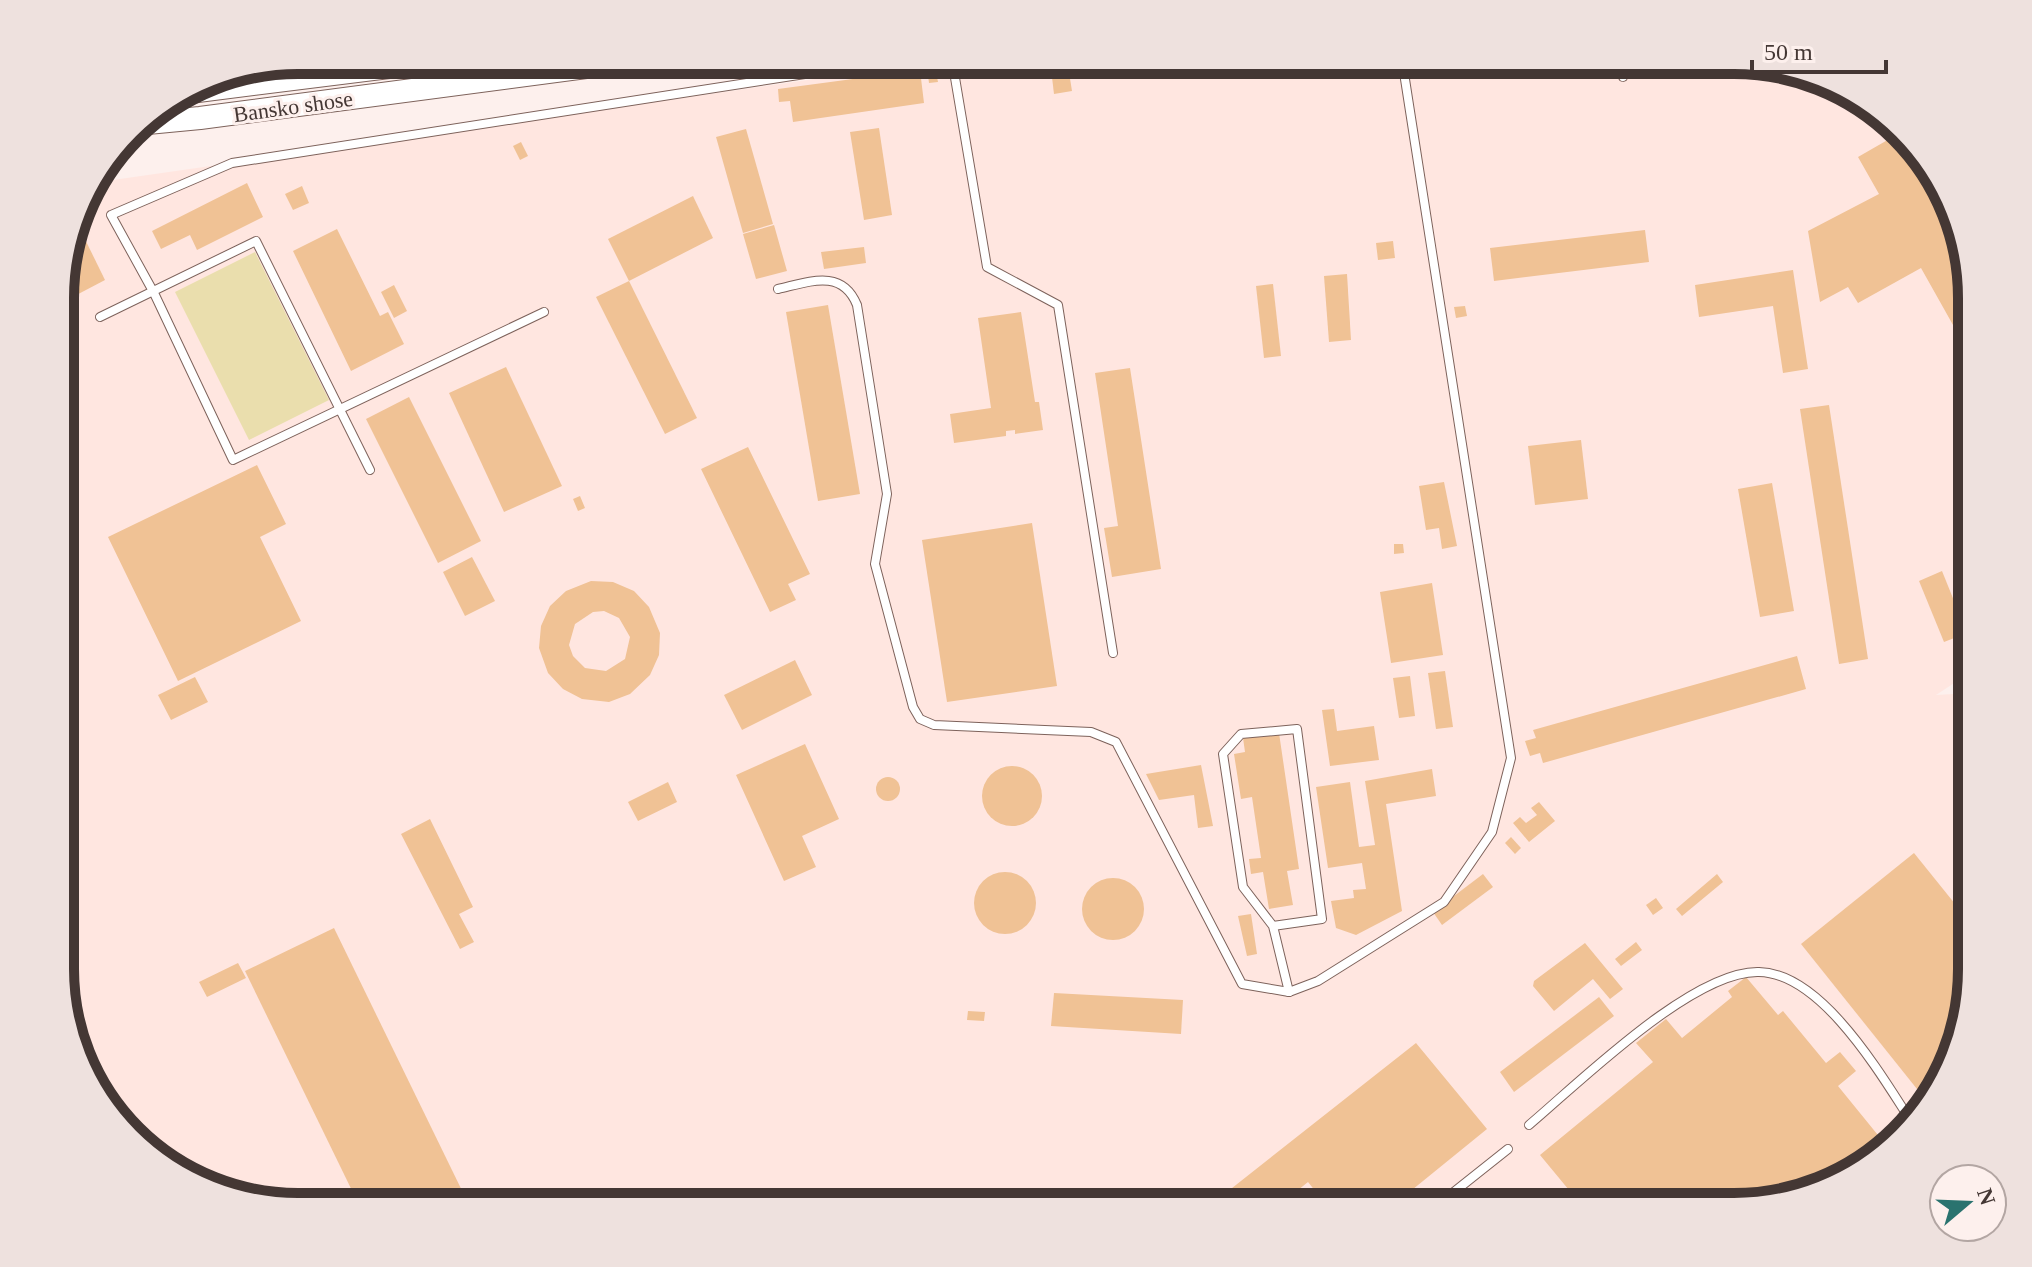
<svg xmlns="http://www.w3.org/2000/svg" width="2032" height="1267" font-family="'Times New Roman',serif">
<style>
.built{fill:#ffe6e0}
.green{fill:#eadead}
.building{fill:#f0c295;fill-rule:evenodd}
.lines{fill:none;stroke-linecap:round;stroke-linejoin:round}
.lane-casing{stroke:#7d625b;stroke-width:10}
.secondary-casing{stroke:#7d625b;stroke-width:24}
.lane{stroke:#fff;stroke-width:8}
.secondary{stroke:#fff;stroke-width:22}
.labels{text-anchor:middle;stroke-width:6;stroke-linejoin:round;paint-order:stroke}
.street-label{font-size:22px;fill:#443734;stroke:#fdf0ed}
.rim{fill:none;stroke:#443734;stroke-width:10}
</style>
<rect width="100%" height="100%" fill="#fdf0ed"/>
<path class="built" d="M947 60H1735L1866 100 1940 179 1971 282V672L1936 695 1971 693 1972 984 1932 1101 1853 1175 1749 1207H297L166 1167 92 1088 62 1000V267L85 192 92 183Z"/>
<path class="green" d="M255 252 329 400 249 440 175 292Z"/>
<g class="building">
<path d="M978 60 980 71 964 74 963 62Z"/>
<path d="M943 65 944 74 937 77 938 82 929 83 927 68Z"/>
<path d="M1068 66 1072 91 1054 94 1051 69Z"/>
<path d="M920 70 924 103 793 122 790 101 779 102 778 89Z"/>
<path d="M879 128 892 215 864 220 850 132Z"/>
<path d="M746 129 773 224 743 233 716 137Z"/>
<path d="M1898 134 1940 179 1971 282V357L1921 268 1858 303 1848 287 1820 302 1808 231 1879 194 1858 157Z"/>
<path d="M521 142 528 156 520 160 513 146Z"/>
<path d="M247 183 263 217 197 250 190 235 161 249 152 231Z"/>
<path d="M302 186 309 203 293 210 285 194Z"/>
<path d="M693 196 713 238 629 281 608 239Z"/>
<path d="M76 221 105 280 65 301 62 267Z"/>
<path d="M774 225 787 271 756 279 743 234Z"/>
<path d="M337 229 380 316 388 312 404 344 351 371 293 251Z"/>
<path d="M1645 230 1649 262 1494 281 1490 248Z"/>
<path d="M1393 241 1395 258 1378 260 1376 243Z"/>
<path d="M864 247 866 263 824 269 821 252Z"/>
<path d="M1793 270 1808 369 1783 373 1773 306 1699 317 1695 285Z"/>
<path d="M1347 274 1351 340 1329 342 1324 276Z"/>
<path d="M629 281 697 418 665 434 596 297Z"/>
<path d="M1273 284 1281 356 1264 358 1256 286Z"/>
<path d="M394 285 407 311 394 318 381 292Z"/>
<path d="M828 305 860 494 818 501 786 312Z"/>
<path d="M1465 306 1467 316 1456 318 1454 307Z"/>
<path d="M1021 312 1035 402H1039L1043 430 1015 434V430L1006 431V436L954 443 950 414 991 408 978 318Z"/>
<path d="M506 367 562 486 504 512 449 393Z"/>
<path d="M1130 368 1161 569 1112 577 1104 528 1118 526 1095 373Z"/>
<path d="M409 397 481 541 438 563 366 419Z"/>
<path d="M1829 405 1868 659 1839 664 1800 409Z"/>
<path d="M1581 440 1588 499 1535 505 1528 446Z"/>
<path d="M748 447 810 574 788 584 796 600 770 612 701 469Z"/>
<path d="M257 465 286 524 260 537 301 621 178 681 108 537Z"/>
<path d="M1444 482 1457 546 1442 549 1439 528 1426 530 1419 486Z"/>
<path d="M1772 483 1794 611 1760 617 1738 489Z"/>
<path d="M580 496 585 508 578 511 573 499Z"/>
<path d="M1032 523 1057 686 947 702 922 540Z"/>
<path d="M1394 544H1403L1404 553 1394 554Z"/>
<path d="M472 557 495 601 465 616 443 572Z"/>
<path d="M1942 571 1967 633 1944 642 1919 581Z"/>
<path d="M591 581 613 582 634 591 649 607 660 633 659 655 650 675 630 694 609 702 582 699 563 689 548 673 539 648 541 626 550 606 566 591ZM593 612 604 611 619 618 630 637 625 659 606 671 585 668 573 656 569 645 575 624Z"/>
<path d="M1432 583 1443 655 1391 663 1380 592Z"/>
<path d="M1971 587V605L1965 591Z"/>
<path d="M1797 656 1806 689 1543 763 1540 753 1530 756 1525 741 1536 738 1533 730Z"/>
<path d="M795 660 812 695 742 730 724 695Z"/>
<path d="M1445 671 1453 727 1436 729 1428 673Z"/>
<path d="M1410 676 1415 716 1399 718 1393 678Z"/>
<path d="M195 677 208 702 171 720 158 695Z"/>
<path d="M62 702 71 704 78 719 77 727 64 733 62 727 68 724 71 715 62 709Z"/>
<path d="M1334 709 1337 731 1374 726 1379 760 1330 766 1322 710Z"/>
<path d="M1279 733 1299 869 1287 871 1293 905 1269 909 1263 872 1251 874 1249 859 1261 858 1252 797 1241 799 1234 754 1245 752 1243 738Z"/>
<path d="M805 744 839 819 802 836 816 867 784 881 736 775Z"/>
<path d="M1201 765 1213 826 1198 828 1194 795 1159 800 1146 774Z"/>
<circle cx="1012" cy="796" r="30"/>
<path d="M1432 769 1436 796 1386 804 1402 911 1356 935 1336 928 1331 901 1354 898 1353 890 1366 889 1362 863 1328 868 1316 787 1350 782 1359 847 1375 845 1365 781Z"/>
<circle cx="888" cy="789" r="12"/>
<path d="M668 782 677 802 638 821 628 802Z"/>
<path d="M1539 802 1555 821 1529 842 1513 823 1520 817 1526 823 1537 815 1531 808Z"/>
<path d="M430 819 473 907 459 914 474 942 460 949 401 834Z"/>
<path d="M1511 837 1521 848 1515 854 1505 843Z"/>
<path d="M62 844 74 869 62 875Z"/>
<path d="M1914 853 1972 925V984L1929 1104 1801 944Z"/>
<path d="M1972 862V885L1961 872Z"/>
<circle cx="1005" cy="903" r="31"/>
<path d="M1483 874 1493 887 1442 925 1433 912Z"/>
<path d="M1717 874 1723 882 1682 916 1676 909Z"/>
<circle cx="1113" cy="909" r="31"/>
<path d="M1656 898 1663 908 1653 915 1646 905Z"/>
<path d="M1251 914 1257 954 1247 956 1238 916Z"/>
<path d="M334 928 470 1207H360L245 971Z"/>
<path d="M1636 942 1642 950 1621 966 1615 959Z"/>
<path d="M1585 943 1623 989 1610 999 1593 979 1554 1011 1533 986 1534 981Z"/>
<path d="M238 963 246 978 207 997 199 982Z"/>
<path d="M1746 977 1778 1015 1783 1011 1826 1063 1840 1052 1856 1071 1838 1086 1886 1145 1853 1175 1749 1207H1583L1540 1155 1653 1062 1636 1043 1666 1019 1682 1038 1732 997 1728 991Z"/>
<path d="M1054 993 1183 1000 1181 1034 1051 1026Z"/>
<path d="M1599 997 1614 1016 1514 1092 1500 1072Z"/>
<path d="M968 1011 985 1012 984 1021 967 1020Z"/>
<path d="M1416 1043 1487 1129 1391 1207H1328L1308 1182 1277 1207H1208Z"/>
</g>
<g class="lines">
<defs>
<g id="lane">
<path d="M952 60 987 267 1058 305 1113 653"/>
<path d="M1616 60 1623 77"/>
<path d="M778 289C809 282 842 268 857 305L887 494 875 564 913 707 920 719 934 725 1091 732 1116 742 1242 984 1289 992"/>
<path d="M544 312 233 460 154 293 111 215 232 163 895 60"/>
<path d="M100 317 256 241 370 470"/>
<path d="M1273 926 1322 919 1297 729 1241 734 1223 754 1243 887 1273 926 1289 992 1318 981 1444 902 1492 832 1511 758 1402 60"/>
<path d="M1529 1125C1579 1083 1693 970 1759 972 1822 973 1881 1075 1911 1121"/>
<path d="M1435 1207 1508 1149"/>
</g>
<g id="secondary">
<path d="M182 93 445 60"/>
<path d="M137 124 200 118 639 60"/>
</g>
</defs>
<use href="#lane" class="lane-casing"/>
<use href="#secondary" class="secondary-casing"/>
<use href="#lane" class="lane"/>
<use href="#secondary" class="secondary"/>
</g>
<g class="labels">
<g class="street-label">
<text transform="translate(293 106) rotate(-8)" y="8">Bansko shose</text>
</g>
</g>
<path d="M0 0H2032V1267H0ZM298 74H1734A224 224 0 0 1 1958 298V969A224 224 0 0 1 1734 1193H298A224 224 0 0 1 74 969V298A224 224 0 0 1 298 74Z" fill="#eee1de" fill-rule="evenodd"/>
<path class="rim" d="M298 74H1734A224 224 0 0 1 1958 298V969A224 224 0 0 1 1734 1193H298A224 224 0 0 1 74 969V298A224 224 0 0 1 298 74Z"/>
<g transform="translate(1968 1203) rotate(71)"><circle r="38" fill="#fdf0ed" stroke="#b3a6a3" stroke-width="2"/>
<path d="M0-6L14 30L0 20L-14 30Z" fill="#2a736f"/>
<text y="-12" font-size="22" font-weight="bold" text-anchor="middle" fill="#443734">N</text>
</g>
<path d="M1752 60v12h134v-12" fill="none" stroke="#443734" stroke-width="4"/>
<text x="1764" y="60" font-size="24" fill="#443734" stroke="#fdf0ed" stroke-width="6" paint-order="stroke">50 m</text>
</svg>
